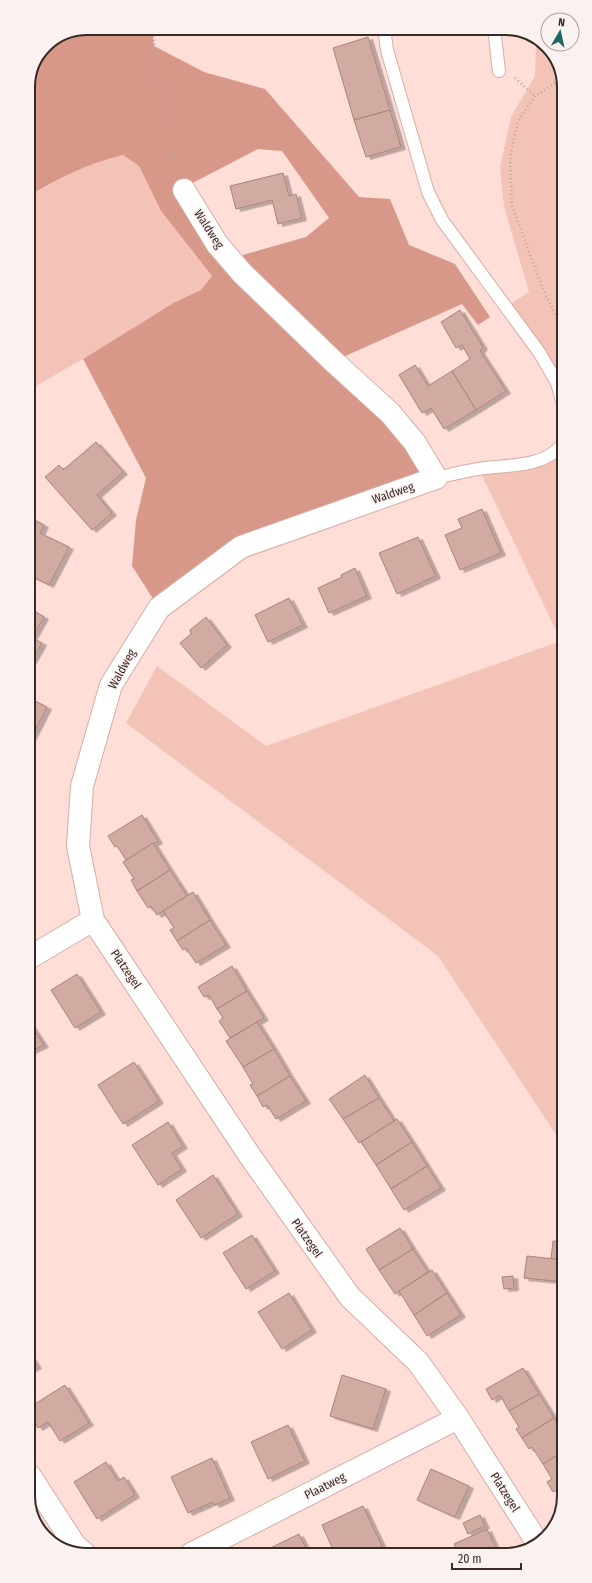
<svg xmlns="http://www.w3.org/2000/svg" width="592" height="1583" font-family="'Fira Sans Condensed',sans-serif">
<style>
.green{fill:#f4c3b7}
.forest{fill:#d7988a;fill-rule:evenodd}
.building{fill:#d1aaa1;stroke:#a8837a;filter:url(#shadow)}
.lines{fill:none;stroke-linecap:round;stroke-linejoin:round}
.service-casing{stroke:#d5aea5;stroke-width:14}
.minor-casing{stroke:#d5aea5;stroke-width:24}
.path{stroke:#bba19b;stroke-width:2.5;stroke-dasharray:1 3;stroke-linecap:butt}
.service{stroke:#fff;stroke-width:12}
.minor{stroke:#fff;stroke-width:22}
.labels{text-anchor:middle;stroke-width:3;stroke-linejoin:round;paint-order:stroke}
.street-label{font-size:12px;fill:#392a26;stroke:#faf2f0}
.rim{fill:none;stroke:#392a26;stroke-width:2}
</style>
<defs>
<filter id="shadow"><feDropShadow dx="4.5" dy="2.5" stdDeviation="0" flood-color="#0004"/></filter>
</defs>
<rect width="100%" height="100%" fill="#ffded7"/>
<g class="green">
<path d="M536 39 541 40 562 72V401L506 307 529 292 504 207 500 167 511 117 535 76Z"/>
<path d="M123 155 139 166 161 211 212 276 201 290 175 302 83 359 29 390 28 197C57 178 90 163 123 155Z"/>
<path d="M562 445 563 1145 438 956 126 723 157 666 266 746 561 641 479 469 521 465Z"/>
</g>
<path class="forest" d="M87 28H152L154 46 204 72 265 89 359 197 390 199 409 245 455 264 490 317 478 325 462 304 334 361 436 478 241 547 159 608 132 566 136 520 146 478 83 359 175 302 201 290 212 276 161 211 139 166 123 155C90 163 57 178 28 197V84L46 45ZM258 149 282 151 329 218 306 237 225 260 179 190Z"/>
<g class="building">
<path d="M368 37 390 110 354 120 333 48Z"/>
<path d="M390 110 401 147 366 157 354 120Z"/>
<path d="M283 173 289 196 296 194 302 218 278 224 272 200 236 209 230 186Z"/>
<path d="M460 310 483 347 480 351 506 391 476 410 452 371 470 359 462 345 456 348 441 322Z"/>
<path d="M415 365 428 386 452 371 476 410 444 429 431 408 422 413 399 375Z"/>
<path d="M96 442 123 472 97 495 112 513 92 530 45 477 59 465 63 470Z"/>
<path d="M482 509 501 553 460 570 445 535 462 528 458 519Z"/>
<path d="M29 517 44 525 40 533 69 547 49 585 29 575Z"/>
<path d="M418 537 436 576 397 594 379 553Z"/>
<path d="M355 568 367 596 329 613 318 588 342 577 341 575Z"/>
<path d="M289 598 303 625 268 642 255 615Z"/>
<path d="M29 608 44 617 32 638 42 643 32 661 29 659Z"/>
<path d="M206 617 227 645 201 668 180 643 191 634 190 630Z"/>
<path d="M29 698 47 707 37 727 29 722Z"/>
<path d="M29 722 37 727 29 742Z"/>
<path d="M142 815 158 841 126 860 117 846 115 847 108 836Z"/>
<path d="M153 843 170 870 137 891 131 880 134 879 123 862Z"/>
<path d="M170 870 187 896 157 915 151 906 148 908 137 891Z"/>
<path d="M193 892 210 920 177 941 170 930 174 928 163 911Z"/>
<path d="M210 920 226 945 196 963 186 948 183 950 177 941Z"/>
<path d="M232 966 247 991 217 1009 209 995 204 997 198 987Z"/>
<path d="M77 974 101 1012 75 1028 51 990Z"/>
<path d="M247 991 264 1018 230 1038 219 1021 223 1018 217 1009Z"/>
<path d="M29 1022 44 1045 29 1052Z"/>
<path d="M257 1022 274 1049 243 1067 226 1041Z"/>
<path d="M274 1049 290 1076 257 1096 250 1085 253 1084 243 1067Z"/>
<path d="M134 1062 159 1101 123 1124 98 1085Z"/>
<path d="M365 1075 379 1098 343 1119 329 1099Z"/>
<path d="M290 1076 306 1101 276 1119 267 1105 263 1107 257 1096Z"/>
<path d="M379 1098 394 1121 359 1143 343 1119Z"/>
<path d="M397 1119 412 1142 376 1165 361 1142Z"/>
<path d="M168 1122 183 1146 172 1153 182 1169 158 1185 132 1145Z"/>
<path d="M412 1142 427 1166 391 1189 376 1165Z"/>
<path d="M427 1166 441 1188 404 1210 391 1189Z"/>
<path d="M213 1175 238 1214 201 1238 176 1200Z"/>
<path d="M400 1228 413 1249 379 1270 366 1249Z"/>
<path d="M252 1235 275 1271 246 1289 223 1253Z"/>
<path d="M553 1241 564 1242V1260L551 1259Z"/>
<path d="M413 1249 428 1272 395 1294 379 1270Z"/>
<path d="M527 1256 564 1260V1282L524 1278Z"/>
<path d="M432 1270 447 1293 414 1315 399 1291Z"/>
<path d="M513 1276 514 1288 504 1289 502 1277Z"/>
<path d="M289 1293 312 1330 282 1349 258 1312Z"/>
<path d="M447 1293 461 1315 427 1336 414 1315Z"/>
<path d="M30 1355 37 1366 30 1370Z"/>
<path d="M523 1368 539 1394 509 1411 500 1395 492 1400 486 1389Z"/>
<path d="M342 1375 386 1389 373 1429 330 1416Z"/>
<path d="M65 1385 89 1423 60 1441 48 1422 38 1428 30 1414V1407Z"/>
<path d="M539 1394 554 1418 522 1438 516 1429 519 1427 509 1411Z"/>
<path d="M554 1418 564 1435V1451L543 1464 532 1447 529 1449 522 1438Z"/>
<path d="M288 1425 305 1461 268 1479 251 1442Z"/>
<path d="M564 1451V1485L553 1492 547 1482 552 1479 543 1464Z"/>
<path d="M212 1458 230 1498 215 1505 213 1502 188 1513 171 1477Z"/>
<path d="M106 1462 118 1481 124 1477 135 1495 97 1519 74 1482Z"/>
<path d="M431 1469 469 1486 455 1517 417 1500Z"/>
<path d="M363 1506 383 1548 372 1554H335L322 1525Z"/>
<path d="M480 1515 485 1526 468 1534 463 1523Z"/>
<path d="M487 1529 498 1553H458L454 1544Z"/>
<path d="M299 1534 309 1554H258Z"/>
</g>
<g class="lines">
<defs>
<g id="service">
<path d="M384 28 387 50 428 192 442 220 539 352 557 383 562 401"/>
<path d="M494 28 499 71"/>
<path d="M436 478C450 475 464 471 478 469 507 464 541 469 562 445"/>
</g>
<g id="minor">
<path d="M184 190 217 244 242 273 333 361 390 413 415 443 436 478 241 547 159 608 111 685 82 786 78 846 93 920 250 1156 350 1297 418 1362 458 1418 537 1542"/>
<path d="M29 958 93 920"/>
<path d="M30 1476 74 1544 86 1555"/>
<path d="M191 1554 458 1418"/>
</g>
</defs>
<use href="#service" class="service-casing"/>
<use href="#minor" class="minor-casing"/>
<g class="path">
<path d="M152 28 167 142 177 169"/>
<path d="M515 78 535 96"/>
<path d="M562 79 535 96 518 121 510 158 512 206 542 287 562 328"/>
</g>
<use href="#service" class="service"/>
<use href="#minor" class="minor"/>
</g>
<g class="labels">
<g class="street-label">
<text transform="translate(209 229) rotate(57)" y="4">Waldweg</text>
<text transform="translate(393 493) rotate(-19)" y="4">Waldweg</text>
<text transform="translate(122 669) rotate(-61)" y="4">Waldweg</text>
<text transform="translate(126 969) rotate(56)" y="4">Platzegel</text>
<text transform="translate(307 1238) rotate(55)" y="4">Platzegel</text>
<text transform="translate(325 1486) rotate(-27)" y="4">Plaatweg</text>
<text transform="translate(505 1492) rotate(58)" y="4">Platzegel</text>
</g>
</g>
<path d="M0 0H592V1583H0ZM87 35H505A52 52 0 0 1 557 87V1496A52 52 0 0 1 505 1548H87A52 52 0 0 1 35 1496V87A52 52 0 0 1 87 35Z" fill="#faf2f0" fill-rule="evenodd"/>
<path class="rim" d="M87 35H505A52 52 0 0 1 557 87V1496A52 52 0 0 1 505 1548H87A52 52 0 0 1 35 1496V87A52 52 0 0 1 87 35Z"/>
<g transform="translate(560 32) rotate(9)"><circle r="19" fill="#faf2f0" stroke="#ada29f"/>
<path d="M0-3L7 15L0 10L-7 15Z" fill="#1b6761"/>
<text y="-6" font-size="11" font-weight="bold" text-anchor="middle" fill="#392a26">N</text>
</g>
<path d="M452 1563v6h69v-6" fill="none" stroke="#392a26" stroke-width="2"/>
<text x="458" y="1563" font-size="12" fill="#392a26" stroke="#faf2f0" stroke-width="3" paint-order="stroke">20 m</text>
</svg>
